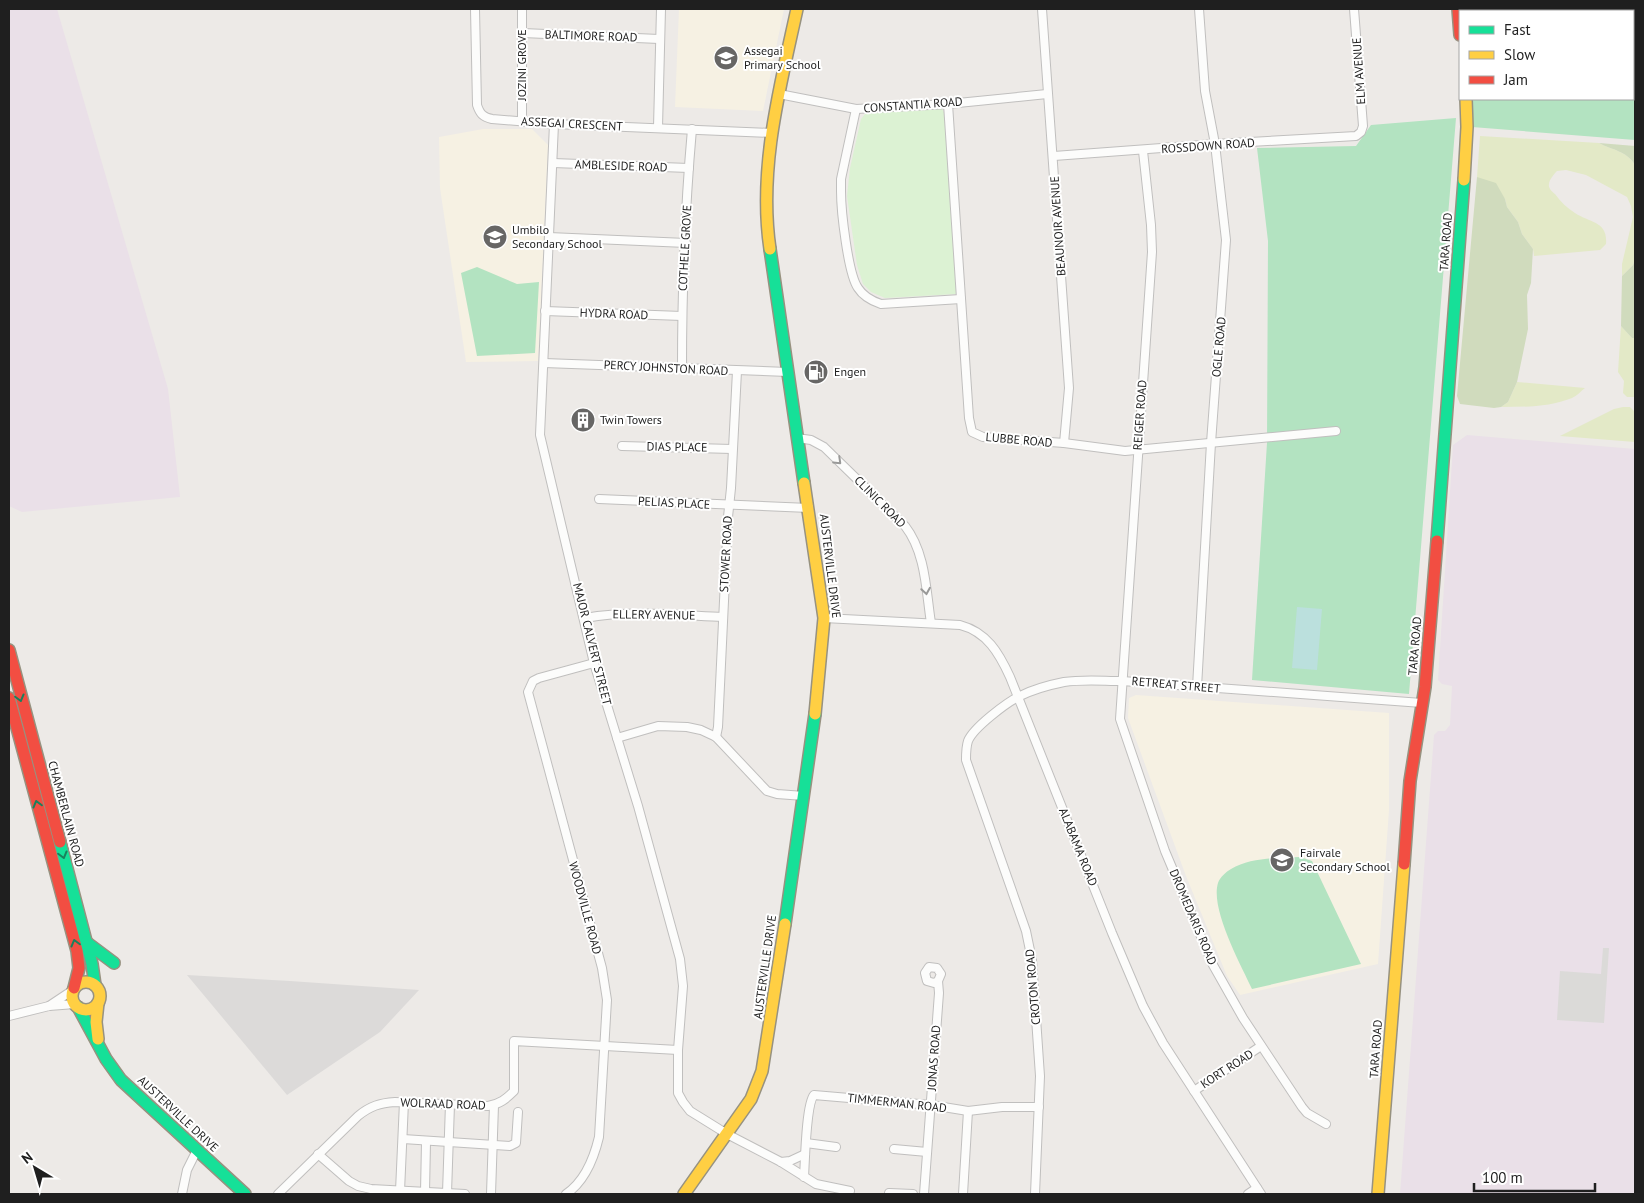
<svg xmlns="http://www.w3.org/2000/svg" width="1644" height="1203" font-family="'PT Sans',sans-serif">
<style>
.residential{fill:#dcdad9}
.industrial{fill:#eae0e8}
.education{fill:#f6f1e3}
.grass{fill:#e3e9c7}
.forest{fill:#d0dbbd}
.park{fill:#dcf2d3}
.pitch{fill:#b3e3c1}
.parking{fill:#dbdad8}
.water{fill:#bbe0dd}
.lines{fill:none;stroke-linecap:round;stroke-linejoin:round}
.street-casing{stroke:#c0bfbe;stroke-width:10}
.fast-casing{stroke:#979280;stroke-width:14}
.slow-casing{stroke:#979280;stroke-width:14}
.jam-casing{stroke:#979280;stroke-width:14}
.street{stroke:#fcfcfb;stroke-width:8}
.fast{stroke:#16e098;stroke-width:11}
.slow{stroke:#ffcf43;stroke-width:11}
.jam{stroke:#f24e42;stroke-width:11}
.oneway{stroke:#999998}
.oneway2{stroke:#1a805c}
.labels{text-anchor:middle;stroke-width:4;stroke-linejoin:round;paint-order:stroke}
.street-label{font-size:12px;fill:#1f1f1f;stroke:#fff}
.poi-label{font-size:12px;fill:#1f1f1f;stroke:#fff;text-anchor:start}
</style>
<rect width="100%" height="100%" fill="#edeae7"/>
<path class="residential" d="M187 975 290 981 419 990 380 1032 287 1095Z"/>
<g class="industrial">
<path d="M9 9H57L168 389 180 497 22 512 9 506Z"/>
<path d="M1467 435 1635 449V1194H1400L1434 735 1438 731H1445L1450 725 1452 686 1442 684 1438 680 1453 445Z"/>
</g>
<g class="education">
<path d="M679 9H784L763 111 675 107Z"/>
<path d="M483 129H532L548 145 538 361 466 362 440 188 439 137Z"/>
<path d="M1136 695 1389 713V810L1378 964 1240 995 1227 976 1186 876 1128 718 1129 698Z"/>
</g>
<g class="grass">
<path d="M1480 136 1599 143C1612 150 1627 151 1635 165L1634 236 1635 259 1633 265 1622 276V264L1633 217 1631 206 1627 197 1586 175 1566 170 1557 171C1554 174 1549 180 1549 184 1548 188 1552 192 1555 194 1561 202 1567 208 1575 213 1590 223 1608 221 1606 244L1600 250 1534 256 1533 249 1522 234 1518 222 1507 207 1505 199 1477 177Z"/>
<path d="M1621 326 1632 338H1635V397H1627L1623 393 1624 381 1618 372Z"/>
<path d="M1517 382 1585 388C1581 391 1577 396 1572 398 1550 407 1524 407 1501 407L1508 402Z"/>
<path d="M1623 407H1630L1635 412V442L1560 436 1614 409Z"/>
</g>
<g class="forest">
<path d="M1599 143 1635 146V165C1627 151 1612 150 1599 143Z"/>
<path d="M1477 177 1496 183 1505 199 1507 207 1518 222 1522 234 1533 249 1531 283 1527 295 1528 329 1517 382 1508 402 1501 407 1494 408 1460 404 1457 396Z"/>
<path d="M1635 259V338H1632L1621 326 1622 276 1633 265Z"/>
</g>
<path class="park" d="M941 107 945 114 957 294 885 298 871 292 863 284 857 265 847 196 850 168 861 119 866 113Z"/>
<g class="pitch">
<path d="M1459 9H1635V140L1472 127 1469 99H1633V11H1460Z"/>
<path d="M1456 118 1409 694 1252 680 1267 443 1268 241 1257 148 1356 146 1371 125Z"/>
<path d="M477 267 517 284 539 282 535 353 477 356 461 273Z"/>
<path d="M1300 857 1312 861 1361 964 1252 989C1241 965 1210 909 1218 883 1220 877 1226 872 1231 869 1251 857 1278 858 1300 857Z"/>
</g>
<path class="parking" d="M1603 948H1609L1604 1023 1557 1020 1560 971 1601 974Z"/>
<path class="water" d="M1297 607 1322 609 1317 670 1292 668Z"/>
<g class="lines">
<defs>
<g id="street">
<path d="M475 9 477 105C480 114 483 117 492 119L554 124 772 133"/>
<path d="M1042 9 1069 388 1064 443"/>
<path d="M523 33 659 39"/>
<path d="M779 94 856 109 948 104 1047 94"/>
<path d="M948 104 969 418 972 432 983 437 1064 443 1125 451 1336 431"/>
<path d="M856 109 841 179V191C841 211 848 274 858 288 863 296 872 301 881 304L961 299"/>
<path d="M522 122V9"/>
<path d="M554 124 540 435 594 663 638 806 680 959 683 986 678 1050V1093L683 1102 690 1111 727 1134 781 1162 816 1184 850 1191"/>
<path d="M658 127 661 9"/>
<path d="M1143 151 1151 225 1152 252 1120 719 1165 851 1213 965 1243 1018 1302 1107 1307 1113 1326 1124"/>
<path d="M1054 156 1215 144 1356 136 1361 132 1363 126 1354 9"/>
<path d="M553 163 689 168"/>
<path d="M549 237 686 243"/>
<path d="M545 311 682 316"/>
<path d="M544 363 788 372"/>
<path d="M682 368C682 288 685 208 692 129"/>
<path d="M797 438 811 440 824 447 905 526C926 553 926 591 931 623"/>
<path d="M622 446 732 449"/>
<path d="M599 499 809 508"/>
<path d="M585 618C630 610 677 615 723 617"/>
<path d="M824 618 960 625C987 632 999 653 1010 677L1112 933 1143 1006 1163 1043 1261 1194"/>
<path d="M1197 687 1211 443 1226 240 1215 144 1205 91 1199 9"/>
<path d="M716 737 718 727 728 517 731 488 737 371"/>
<path d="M617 738 658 726 687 727 701 730 716 737 767 791 777 794 804 796"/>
<path d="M49 1006 73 990"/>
<path d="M9 1016 49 1006 75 1004"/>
<path d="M1194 1091 1261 1046"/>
<path d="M403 1139 510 1146 516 1143 518 1112"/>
<path d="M806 1143 836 1147"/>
<path d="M894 1149 927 1152"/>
<path d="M318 1154 349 1181 358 1186 371 1189 465 1194"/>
<path d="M781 1162 790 1161 805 1154"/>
<path d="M804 1177C805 1162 806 1104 814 1095L931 1105 968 1111 1002 1107H1039"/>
<path d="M400 1191 404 1102"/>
<path d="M425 1192 426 1142"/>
<path d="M447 1193 450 1104"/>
<path d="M889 1193 913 1194"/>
<path d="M182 1194 187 1170 197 1150"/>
<path d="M278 1194 358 1116C370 1106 380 1103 395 1102L488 1106C500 1104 506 1099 514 1091V1041L678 1050"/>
<path d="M491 1194 494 1105"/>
<path d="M566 1194C584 1182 594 1158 599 1137L607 1000 602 968 528 692 533 681 539 678 594 663"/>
<path d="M924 1194 939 993 938 981 941 974 937 968 929 967 925 973 927 981 934 983 938 981"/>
<path d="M963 1194 968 1111"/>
<path d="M1035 1194 1040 1076 1032 960 1026 931 966 760C966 753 966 747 968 741 973 728 1007 702 1020 696 1034 689 1049 685 1064 682 1083 679 1103 681 1122 681L1422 703"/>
<path d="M1248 1194 1257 1188"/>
</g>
<g id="fast">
<path d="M770 249 804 483"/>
<path d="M1437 541 1464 180"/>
<path d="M60 842 92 964 95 985"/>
<path d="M785 924 815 714"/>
<path d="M86 942 114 963"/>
<path d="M78 1007 106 1059 121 1080 245 1194"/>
</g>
<g id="slow">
<path d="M1464 180 1467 127 1466 99"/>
<path d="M770 249C758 169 780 87 797 9"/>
<path d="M804 483 824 618 815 714"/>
<circle cx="86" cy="996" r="14"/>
<path d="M98 1003 96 1022 98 1039"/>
<path d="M684 1194 751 1099 762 1071 785 924"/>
<path d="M1378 1194 1404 864"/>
</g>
<g id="jam">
<path d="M1458 9 1460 35"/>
<path d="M9 650 60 842"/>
<path d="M9 698 77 951 79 968 74 988"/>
<path d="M1404 864 1410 781 1425 687 1437 541"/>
</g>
</defs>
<use href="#street" class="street-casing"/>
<use href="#fast" class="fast-casing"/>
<use href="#slow" class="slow-casing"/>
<use href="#jam" class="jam-casing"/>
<use href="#street" class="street"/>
<use href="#fast" class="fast"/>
<use href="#slow" class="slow"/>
<use href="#jam" class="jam"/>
</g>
<defs><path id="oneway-chevron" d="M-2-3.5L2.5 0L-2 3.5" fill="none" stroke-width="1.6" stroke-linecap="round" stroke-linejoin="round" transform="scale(1.25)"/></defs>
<g class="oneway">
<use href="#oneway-chevron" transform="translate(838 461) rotate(44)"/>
<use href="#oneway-chevron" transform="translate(926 591) rotate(81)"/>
</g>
<g class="oneway2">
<use href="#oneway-chevron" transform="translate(20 698) rotate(75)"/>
<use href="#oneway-chevron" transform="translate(37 804) rotate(-105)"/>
<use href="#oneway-chevron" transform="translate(63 855) rotate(75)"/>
<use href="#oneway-chevron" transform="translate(75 943) rotate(-105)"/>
</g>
<defs>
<symbol id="school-disc" viewBox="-11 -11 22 22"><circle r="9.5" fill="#676665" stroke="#fff"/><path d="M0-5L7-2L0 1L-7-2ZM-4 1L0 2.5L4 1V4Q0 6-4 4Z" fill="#fff"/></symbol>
<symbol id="fuel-disc" viewBox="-11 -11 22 22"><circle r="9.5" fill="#676665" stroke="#fff"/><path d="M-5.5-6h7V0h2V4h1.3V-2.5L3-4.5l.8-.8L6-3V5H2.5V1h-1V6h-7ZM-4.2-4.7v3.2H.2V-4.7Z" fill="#fff"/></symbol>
<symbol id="building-disc" viewBox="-11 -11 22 22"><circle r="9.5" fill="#676665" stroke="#fff"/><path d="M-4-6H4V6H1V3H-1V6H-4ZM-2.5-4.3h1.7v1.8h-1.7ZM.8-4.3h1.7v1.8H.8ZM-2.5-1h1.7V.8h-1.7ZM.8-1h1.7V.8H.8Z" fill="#fff"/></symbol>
</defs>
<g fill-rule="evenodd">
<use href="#school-disc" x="712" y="44" width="28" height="28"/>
<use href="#school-disc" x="481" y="223" width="28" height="28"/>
<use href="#fuel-disc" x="802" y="358" width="28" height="28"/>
<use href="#building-disc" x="569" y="406" width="28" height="28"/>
<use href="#school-disc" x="1268" y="846" width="28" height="28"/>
</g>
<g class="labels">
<g class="street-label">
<text transform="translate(591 36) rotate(2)" y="4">BALTIMORE ROAD</text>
<text transform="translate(522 65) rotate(-90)" y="4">JOZINI GROVE</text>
<text transform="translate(1359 71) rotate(-94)" y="4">ELM AVENUE</text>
<text transform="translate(913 105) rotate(-4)" y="4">CONSTANTIA ROAD</text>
<text transform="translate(572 124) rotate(3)" y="4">ASSEGAI CRESCENT</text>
<text transform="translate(1208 146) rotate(-4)" y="4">ROSSDOWN ROAD</text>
<text transform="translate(621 166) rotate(2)" y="4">AMBLESIDE ROAD</text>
<text transform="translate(1058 226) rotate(-94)" y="4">BEAUNOIR AVENUE</text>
<text transform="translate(1446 242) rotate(-86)" y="4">TARA ROAD</text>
<text transform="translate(685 248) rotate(-87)" y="4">COTHELE GROVE</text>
<text transform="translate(614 314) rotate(2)" y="4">HYDRA ROAD</text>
<text transform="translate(1219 347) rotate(-85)" y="4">OGLE ROAD</text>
<text transform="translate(666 368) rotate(3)" y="4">PERCY JOHNSTON ROAD</text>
<text transform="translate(1140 415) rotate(-86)" y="4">REIGER ROAD</text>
<text transform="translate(1019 440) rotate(5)" y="4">LUBBE ROAD</text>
<text transform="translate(677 447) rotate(1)" y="4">DIAS PLACE</text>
<text transform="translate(880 502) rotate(45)" y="4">CLINIC ROAD</text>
<text transform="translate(674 503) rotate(3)" y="4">PELIAS PLACE</text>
<text transform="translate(726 554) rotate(-87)" y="4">STOWER ROAD</text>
<text transform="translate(830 566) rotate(83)" y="4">AUSTERVILLE DRIVE</text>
<text transform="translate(654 615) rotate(1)" y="4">ELLERY AVENUE</text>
<text transform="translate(592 644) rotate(76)" y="4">MAJOR CALVERT STREET</text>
<text transform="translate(1415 646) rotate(-85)" y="4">TARA ROAD</text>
<text transform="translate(1176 685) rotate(5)" y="4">RETREAT STREET</text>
<text transform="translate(66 814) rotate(75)" y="4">CHAMBERLAIN ROAD</text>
<text transform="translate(1078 847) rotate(68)" y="4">ALABAMA ROAD</text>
<text transform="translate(585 908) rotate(75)" y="4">WOODVILLE ROAD</text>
<text transform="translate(1193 917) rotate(67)" y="4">DROMEDARIS ROAD</text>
<text transform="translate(765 967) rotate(-82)" y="4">AUSTERVILLE DRIVE</text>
<text transform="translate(1033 987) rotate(-95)" y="4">CROTON ROAD</text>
<text transform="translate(1376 1049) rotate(-86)" y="4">TARA ROAD</text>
<text transform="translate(934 1058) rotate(-86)" y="4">JONAS ROAD</text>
<text transform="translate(1227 1069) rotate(-33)" y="4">KORT ROAD</text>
<text transform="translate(897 1103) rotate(6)" y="4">TIMMERMAN ROAD</text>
<text transform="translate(443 1104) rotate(2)" y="4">WOLRAAD ROAD</text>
<text transform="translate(178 1114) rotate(43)" y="4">AUSTERVILLE DRIVE</text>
</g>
<g class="poi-label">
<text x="744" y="55">Assegai<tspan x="744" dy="14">Primary School</tspan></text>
<text x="512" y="234">Umbilo<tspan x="512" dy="14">Secondary School</tspan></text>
<text x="834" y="376">Engen</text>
<text x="600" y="424">Twin Towers</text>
<text x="1300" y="857">Fairvale<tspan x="1300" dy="14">Secondary School</tspan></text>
</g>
</g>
<rect width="1644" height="1203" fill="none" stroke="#1f1f1f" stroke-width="20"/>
<rect x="1459" y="10" width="175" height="90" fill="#ffffff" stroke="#a5a5a5"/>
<rect x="1469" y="26" width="25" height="8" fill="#16e098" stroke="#a5a5a5"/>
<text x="1504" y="35" font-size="15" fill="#1f1f1f">Fast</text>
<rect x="1469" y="51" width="25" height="8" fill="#ffcf43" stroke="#a5a5a5"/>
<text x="1504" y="60" font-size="15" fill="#1f1f1f">Slow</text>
<rect x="1469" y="76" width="25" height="8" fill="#f24e42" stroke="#a5a5a5"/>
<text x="1504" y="85" font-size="15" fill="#1f1f1f">Jam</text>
<g transform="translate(35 1168) rotate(322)" stroke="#ffffff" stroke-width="4" paint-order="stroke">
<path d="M0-4L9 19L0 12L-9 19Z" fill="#1f1f1f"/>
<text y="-8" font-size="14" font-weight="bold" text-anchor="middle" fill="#1f1f1f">N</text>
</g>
<path d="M1474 1183v8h121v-8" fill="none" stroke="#1f1f1f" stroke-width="2.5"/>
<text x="1482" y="1183" font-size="15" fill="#1f1f1f" stroke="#ffffff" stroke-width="4" paint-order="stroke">100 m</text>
</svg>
